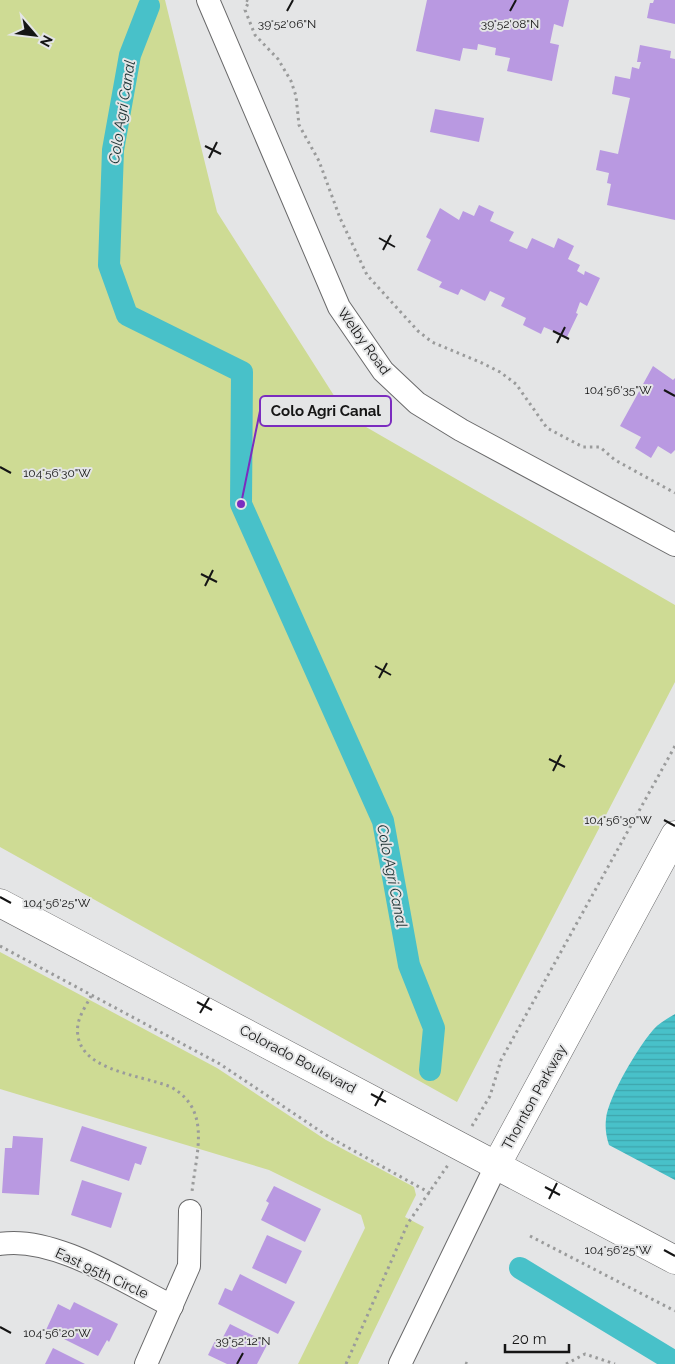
<svg xmlns="http://www.w3.org/2000/svg" width="675" height="1364" font-family="Raleway,sans-serif">
<style>
.green{fill:#cedb94}
.water{fill:url(#water-rules)}
.lines{fill:none;stroke-linecap:round;stroke-linejoin:round}
.canal{stroke:#48c1c9;stroke-width:22}
.building{fill:#b999e1}
.minor-casing{stroke:#69696a;stroke-width:24}
.major-casing{stroke:#69696a;stroke-width:29}
.path{stroke:#9a9b9b;stroke-width:3;stroke-dasharray:2.5 4;stroke-linecap:butt}
.minor{stroke:#fff;stroke-width:22}
.major{stroke:#fff;stroke-width:28}
.ticks{fill:none;stroke:#151515;stroke-width:2}
.labels{text-anchor:middle;stroke-width:4;stroke-linejoin:round;paint-order:stroke}
.street-label{font-size:14px;fill:#151515;stroke:#e4e5e6}
.water-label{font-size:15px;font-style:italic;fill:#1b3132;stroke:#e4e5e6}
.ticks-label{font-size:12px;text-anchor:middle;fill:#151515;stroke:#e4e5e6;stroke-width:4;stroke-linejoin:round;paint-order:stroke}
.leader{fill:none;stroke:#7b2cbf;stroke-width:2}
.callout-dot{fill:#7b2cbf;stroke:#e4e5e6;stroke-width:2}
.callout{fill:#e4e5e6;stroke:#7b2cbf;stroke-width:2}
.callout-label{font-size:15px;text-anchor:middle;font-weight:bold;fill:#151515}
</style>
<defs>
<pattern id="water-rules" width="6" height="5" patternUnits="userSpaceOnUse" patternTransform="scale(1.25)"><rect width="6" height="5" fill="#48c1c9"/><path d="M0 2.5h6" fill="none" stroke="#3ea5ac"/></pattern>
</defs>
<rect width="100%" height="100%" fill="#e4e5e6"/>
<g class="green">
<path d="M0 0H165L217 212 347 416 675 605V682L457 1102 0 847Z"/>
<path d="M0 952 217 1068 326 1140 414 1187 416 1195 405 1217 424 1227 358 1364H298L365 1228 361 1215 269 1170 0 1089Z"/>
</g>
<path class="water" d="M675 1014V1180L609 1145C606 1136 605 1128 606 1119 608 1097 639 1046 653 1030 659 1023 668 1018 675 1014Z"/>
<g class="lines">
<g class="canal">
<path d="M149 6 130 55 113 150 109 265 127 315 242 372 241 504 383 821 409 965 434 1028 430 1070"/>
<path d="M520 1268 675 1362"/>
</g>
</g>
<g class="building">
<path d="M427 0H569L563 27 554 24 550 43 559 45 552 81 507 71 510 58 495 55 496 48 478 44 477 50 463 48 460 61 416 51Z"/>
<path d="M654 0H675V24L647 18 650 3H653Z"/>
<path d="M640 45 671 51 670 58 675 59V220L607 205 611 184 607 183 609 173 596 170 600 150 618 154 630 98 612 94 615 76 630 79 632 67 639 69 641 62H637Z"/>
<path d="M435 109 484 118 479 142 430 132Z"/>
<path d="M479 205 494 212 490 221 514 232 509 241 527 249 532 238 554 248 558 238 574 246 568 259 580 265 577 271 584 275 585 271 600 278 587 306 580 302 576 313 578 314 567 337 544 327 541 334 523 325 526 318 501 306 505 298 490 291 485 301 461 289 458 295 439 287 442 282 417 270 431 240 426 237 440 208 459 220 463 211 474 216Z"/>
<path d="M653 366 673 380 675 378V450L671 454 658 446 651 458 635 448 641 437 620 426Z"/>
<path d="M82 1126 147 1147 141 1165 135 1163 129 1181 70 1161Z"/>
<path d="M13 1136 43 1138 39 1195 2 1193 5 1148H12Z"/>
<path d="M82 1180 122 1193 111 1228 71 1215Z"/>
<path d="M274 1186 321 1209 305 1242 261 1220 269 1203 266 1201Z"/>
<path d="M267 1235 302 1251 286 1284 252 1268Z"/>
<path d="M240 1274 295 1302 278 1334 218 1304 225 1288 232 1291Z"/>
<path d="M74 1302 118 1324 109 1342 107 1340 98 1356 46 1330 58 1304 70 1310Z"/>
<path d="M230 1324 268 1343 257 1364H227L208 1355 216 1339 221 1341Z"/>
<path d="M53 1348 85 1364H45Z"/>
</g>
<g class="lines">
<defs>
<g id="minor">
<path d="M208 0 339 307 383 371 417 403 461 430 675 545"/>
<path d="M0 1244C54 1235 125 1283 172 1306"/>
<path d="M146 1364 189 1266 190 1211"/>
<path d="M400 1364 497 1164"/>
</g>
<g id="major">
<path d="M0 903 675 1260"/>
<path d="M497 1164 675 835"/>
</g>
</defs>
<use href="#minor" class="minor-casing"/>
<use href="#major" class="major-casing"/>
<g class="path">
<path d="M246 0 249 1 245 10 255 35 278 59 291 81 296 96 299 125 319 161 340 218 367 275 418 331 432 342 482 363 500 372 516 384 547 428 583 447H600L615 460 675 493"/>
<path d="M0 946 220 1064 329 1137 430 1193"/>
<path d="M91 996C87 1004 80 1014 78 1024 71 1071 140 1074 171 1087 212 1110 196 1153 192 1192"/>
<path d="M472 1126 490 1096 501 1060 675 746"/>
<path d="M530 1236 675 1311"/>
<path d="M465 1363 468 1364"/>
<path d="M346 1364 408 1223 448 1165"/>
<path d="M566 1364 585 1354 615 1364"/>
</g>
<use href="#minor" class="minor"/>
<use href="#major" class="major"/>
</g>
<path class="ticks" d="M287 11 293 0M510 11 516 0M205 146 221 154M209 158 217 142M379 238 395 247M383 250 391 235M553 331 569 339M557 343 565 327M664 390 675 396M0 467 11 473M201 574 217 582M205 586 213 570M375 666 391 675M379 678 387 663M549 759 565 767M553 771 561 755M664 820 675 826M0 897 11 903M197 1002 212 1010M200 1013 209 998M371 1094 386 1102M375 1106 383 1091M545 1187 560 1195M549 1199 557 1183M664 1250 675 1256M0 1327 11 1333M237 1364 243 1353"/>
<g class="labels">
<g class="street-label">
<text transform="translate(364 341) rotate(54)" y="5">Welby Road</text>
<text transform="translate(298 1059) rotate(28)" y="5">Colorado Boulevard</text>
<text transform="translate(534 1097) rotate(-61)" y="5">Thornton Parkway</text>
<text transform="translate(102 1273) rotate(25)" y="5">East 95th Circle</text>
</g>
<g class="water-label">
<text transform="translate(122 112) rotate(-81)" y="5">Colo Agri Canal</text>
<text transform="translate(392 876) rotate(79)" y="5">Colo Agri Canal</text>
</g>
</g>
<g class="ticks-label">
<text x="287" y="28">39°52'06"N</text>
<text x="510" y="28">39°52'08"N</text>
<text x="618" y="394">104°56'35"W</text>
<text x="57" y="477">104°56'30"W</text>
<text x="618" y="824">104°56'30"W</text>
<text x="57" y="907">104°56'25"W</text>
<text x="618" y="1254">104°56'25"W</text>
<text x="57" y="1337">104°56'20"W</text>
<text x="243" y="1345">39°52'12"N</text>
</g>
<path class="leader" d="M241 504L260 411"/>
<circle class="callout-dot" cx="241" cy="504" r="5"/>
<rect class="callout" x="260" y="396" width="131" height="30" rx="5"/>
<g class="callout-label">
<text x="326" y="416">Colo Agri Canal</text>
</g>
<g transform="translate(35 35) rotate(118)" stroke="#e4e5e6" stroke-width="4" paint-order="stroke">
<path d="M0-4L9 19L0 12L-9 19Z" fill="#151515"/>
<text y="-8" font-size="14" font-weight="bold" text-anchor="middle" fill="#151515">N</text>
</g>
<path d="M505 1344v8h64v-8" fill="none" stroke="#151515" stroke-width="2.5"/>
<text x="512" y="1344" font-size="15" fill="#151515" stroke="#e4e5e6" stroke-width="4" paint-order="stroke">20 m</text>
</svg>
